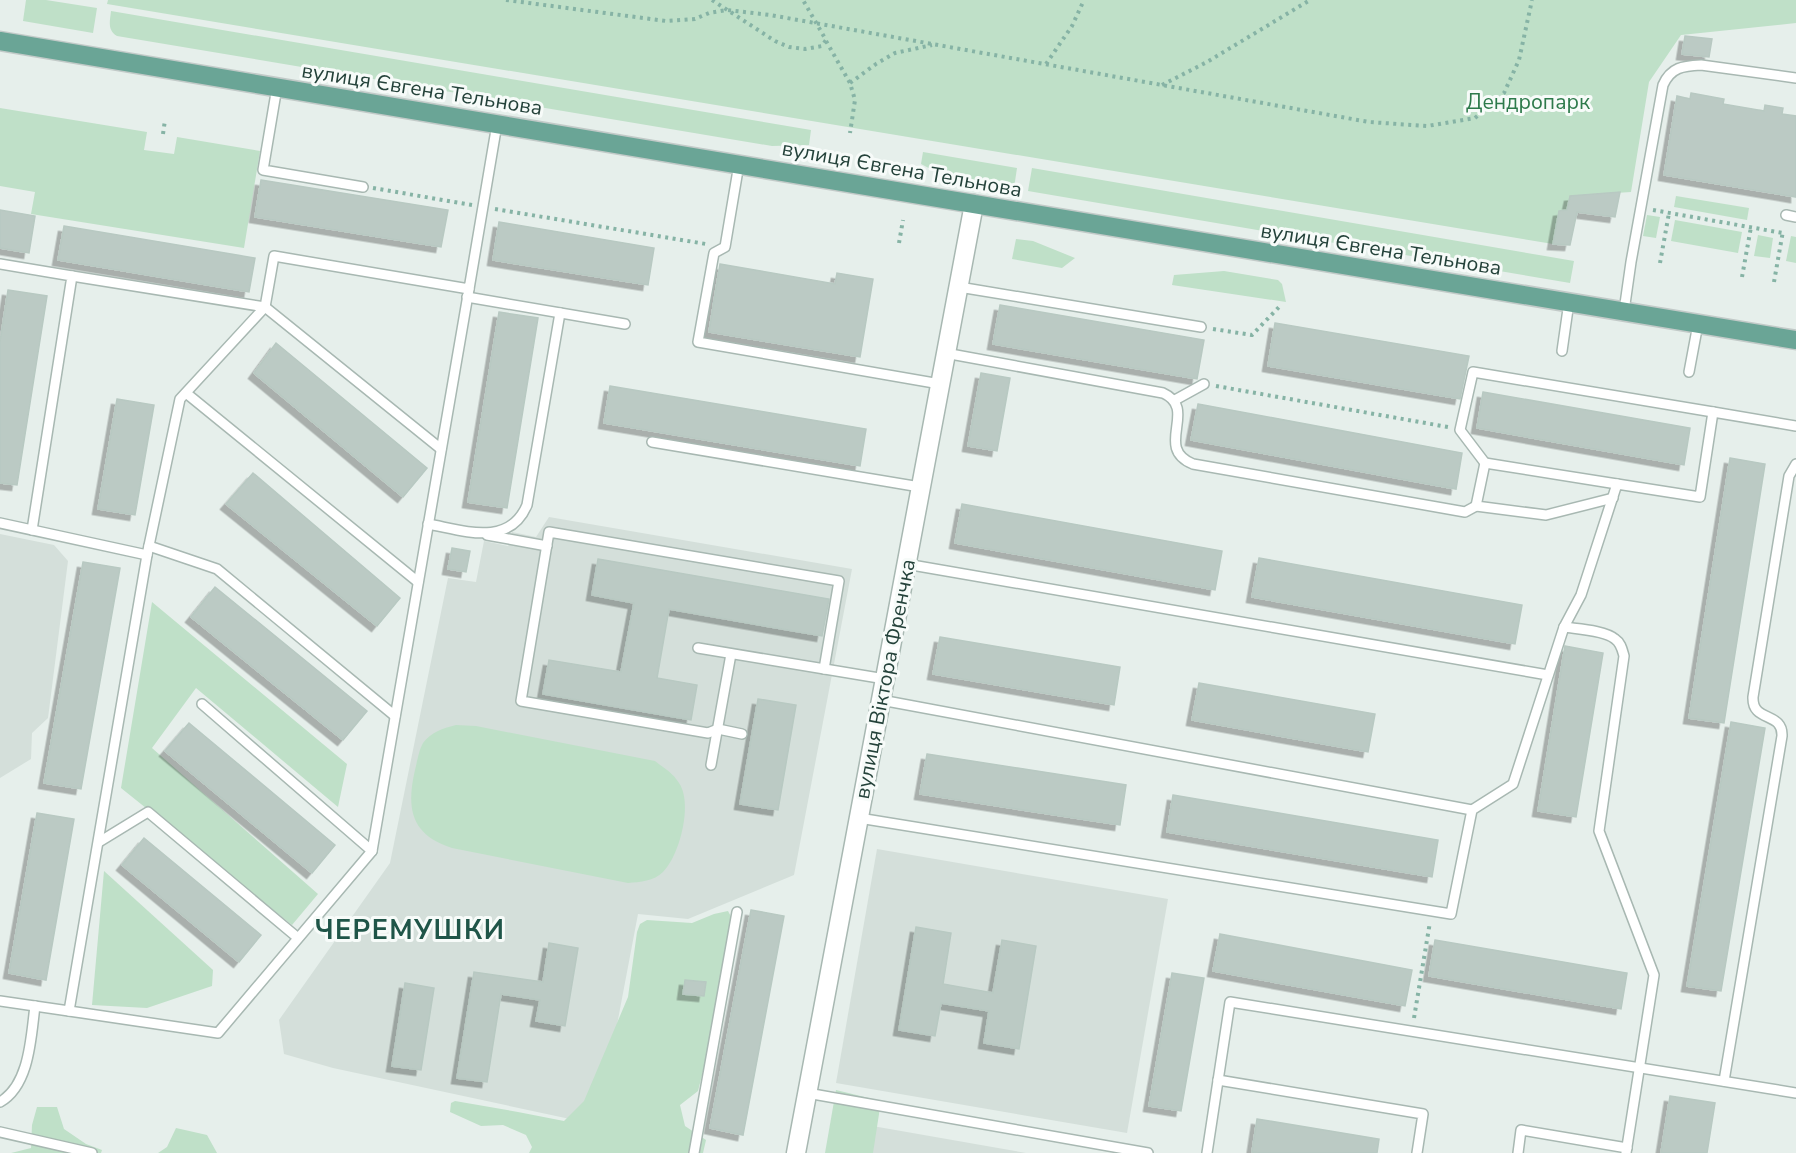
<svg xmlns="http://www.w3.org/2000/svg" width="1796" height="1153" font-family="'Nunito Sans',sans-serif">
<style>
.built{fill:#d4dfda}
.green{fill:#bfe0c8}
.building{fill:#bbcac4;stroke:#b8c9c2;stroke-width:1.5;filter:url(#shadow)}
.lines{fill:none;stroke-linecap:round;stroke-linejoin:round}
.service-casing{stroke:#a8b8b2;stroke-width:12}
.tertiary-casing{stroke:#a8b8b2;stroke-width:21}
.primary-casing{stroke:#c2cac8;stroke-width:21}
.path{stroke:#86b3a5;stroke-width:4;stroke-dasharray:3 4.5;stroke-linecap:butt}
.service{stroke:#fff;stroke-width:9}
.tertiary{stroke:#fff;stroke-width:18}
.primary{stroke:#6aa596;stroke-width:18}
.labels{text-anchor:middle;stroke-width:6;stroke-linejoin:round;paint-order:stroke}
.street-label{font-size:21px;fill:#24423a;stroke:#f7fbf9}
.park-label{font-size:21px;fill:#2d7a4b;stroke:#f7fbf9}
.district-label{font-size:27px;font-weight:bold;letter-spacing:1.5px;fill:#1f5548;stroke:#f7fbf9}
</style>
<defs>
<filter id="shadow"><feDropShadow dx="-5.5" dy="5.5" stdDeviation="0" flood-color="#0004"/></filter>
</defs>
<rect width="100%" height="100%" fill="#e6efeb"/>
<g class="built">
<path d="M549 517 852 569 794 875 688 919 638 914 598 1125 333 1068 284 1054 279 1020 390 863 448 578 476 582 484 541 508 546 512 532 536 537Z"/>
<path d="M0 534 54 545 68 561 48 718 32 733 31 759 0 778Z"/>
<path d="M877 849 1168 899 1127 1133 836 1083Z"/>
<path d="M844 1121 1026 1153H838Z"/>
</g>
<g class="green">
<path d="M26 0H46L97 8 93 33 23 21Z"/>
<path d="M108 0H1796V23L1681 35 1649 82 1631 192 1570 196 1567 210 1553 244 107 4Z"/>
<path d="M111 11 811 130 809 145 772 146 117 36C107 30 110 21 111 11Z"/>
<path d="M0 108 147 132 144 150 174 154 177 137 260 151 244 248 31 214 35 192 0 186Z"/>
<path d="M923 152 1017 168 1014 188 944 176 921 164Z"/>
<path d="M1032 168 1574 261 1570 283 1028 191Z"/>
<path d="M1676 196 1749 208 1747 220 1674 207Z"/>
<path d="M1647 215 1660 217 1656 238 1643 236Z"/>
<path d="M1675 220 1742 232 1738 253 1671 241Z"/>
<path d="M1758 235 1773 238 1770 258 1754 256Z"/>
<path d="M1791 236 1796 237V263L1786 261Z"/>
<path d="M1016 239 1033 241 1075 258 1062 268 1012 259Z"/>
<path d="M1224 271 1278 280 1282 284 1286 302 1172 285 1174 275Z"/>
<path d="M152 602 347 764 338 807 196 688 152 748 318 894 292 925 121 788Z"/>
<path d="M456 725 476 726 655 761C664 768 673 773 679 783 693 803 680 855 663 872 654 881 640 882 628 883L452 848C411 835 406 809 415 770 417 762 419 750 423 743 431 732 444 728 456 725Z"/>
<path d="M104 871 213 970 212 986 147 1008 92 1005Z"/>
<path d="M728 911 738 930 715 1008 708 1051 698 1091 680 1105 685 1126 706 1140 703 1153H529L532 1147 526 1135 503 1125 481 1126 450 1112 451 1103 455 1101 518 1112 564 1121 584 1101 628 997 637 932 640 924 647 920 692 923 714 914Z"/>
<path d="M836 1090 881 1101 873 1153H825Z"/>
<path d="M37 1107H57L64 1129 86 1144 102 1150 101 1153H11L31 1148 32 1125Z"/>
<path d="M176 1128 207 1135 217 1153H158L167 1147Z"/>
</g>
<g class="building">
<path d="M1685 36 1712 39 1709 57 1682 54Z"/>
<path d="M1691 93 1724 99 1723 104 1764 111 1765 105 1783 108 1782 114 1796 116V197L1664 175 1677 96 1690 99Z"/>
<path d="M261 180 448 210 441 247 255 217Z"/>
<path d="M1620 192 1615 217 1577 212 1570 245 1553 244 1559 211 1567 210 1570 196Z"/>
<path d="M0 210 35 216 29 253 0 248Z"/>
<path d="M499 222 654 248 648 285 493 260Z"/>
<path d="M64 226 255 258 249 292 58 260Z"/>
<path d="M720 264 835 284 837 273 873 279 860 357 709 332Z"/>
<path d="M8 290 47 296 17 485 0 483V342Z"/>
<path d="M1000 305 1204 340 1197 379 993 344Z"/>
<path d="M499 312 538 318 507 508 468 502Z"/>
<path d="M1275 323 1469 356 1460 399 1268 366Z"/>
<path d="M276 343 427 468 403 497 254 373Z"/>
<path d="M981 373 1010 378 997 451 968 446Z"/>
<path d="M610 386 866 429 860 466 604 423Z"/>
<path d="M1483 392 1690 428 1684 465 1477 428Z"/>
<path d="M117 399 154 405 135 515 98 509Z"/>
<path d="M1198 404 1462 453 1456 489 1191 440Z"/>
<path d="M1730 458 1765 464 1724 723 1689 718Z"/>
<path d="M253 473 400 598 377 626 226 504Z"/>
<path d="M962 504 1222 551 1215 590 955 543Z"/>
<path d="M452 548 470 551 466 572 448 569Z"/>
<path d="M1259 558 1522 605 1515 644 1252 597Z"/>
<path d="M598 559 829 599 822 636 669 609 657 678 697 685 691 720 543 694 549 660 621 672 634 603 592 595Z"/>
<path d="M83 562 120 568 81 789 44 783Z"/>
<path d="M215 587 367 711 343 740 191 617Z"/>
<path d="M940 637 1120 667 1114 705 933 674Z"/>
<path d="M1565 646 1603 653 1576 817 1538 811Z"/>
<path d="M1199 683 1375 714 1368 752 1192 720Z"/>
<path d="M758 699 796 705 778 810 740 804Z"/>
<path d="M1731 722 1765 728 1721 991 1687 986Z"/>
<path d="M189 723 335 845 312 873 165 751Z"/>
<path d="M927 754 1126 785 1120 825 920 794Z"/>
<path d="M1173 795 1438 840 1432 877 1167 832Z"/>
<path d="M37 813 74 819 46 980 9 973Z"/>
<path d="M144 838 261 935 239 962 122 865Z"/>
<path d="M751 910 784 916 743 1135 710 1128Z"/>
<path d="M916 927 951 933 943 984 993 993 1002 940 1036 946 1019 1049 984 1043 989 1011 941 1003 935 1036 899 1030Z"/>
<path d="M1220 934 1412 970 1405 1006 1213 971Z"/>
<path d="M1435 940 1627 973 1621 1009 1429 976Z"/>
<path d="M549 943 578 948 565 1026 536 1021 540 1000 501 994 487 1082 457 1078 474 972 543 982Z"/>
<path d="M1172 973 1204 978 1181 1111 1149 1106Z"/>
<path d="M685 980 706 982 704 996 683 994Z"/>
<path d="M405 983 434 988 421 1070 392 1066Z"/>
<path d="M1670 1096 1715 1103 1707 1153H1661Z"/>
<path d="M1257 1119 1379 1139 1377 1153H1260L1252 1152Z"/>
</g>
<g class="lines">
<defs>
<g id="service">
<path d="M277 87 263 170 363 187"/>
<path d="M739 164 725 247 714 253 698 342 940 384"/>
<path d="M1786 215 1796 217"/>
<path d="M0 264 72 276 32 530"/>
<path d="M72 276 265 307 441 449"/>
<path d="M959 287 1201 327"/>
<path d="M467 297 625 324"/>
<path d="M1624 311 1631 262 1663 85C1671 67 1683 66 1701 65L1796 78"/>
<path d="M1562 351 1569 302"/>
<path d="M945 353 1163 393C1199 409 1153 448 1193 464L1465 512 1476 506"/>
<path d="M1689 372 1698 324"/>
<path d="M186 393 418 582"/>
<path d="M1175 400 1204 384"/>
<path d="M652 442 920 487"/>
<path d="M1485 463 1460 430 1473 372 1713 412"/>
<path d="M1613 498 1546 515 1476 506 1485 463 1617 484"/>
<path d="M0 523 147 555"/>
<path d="M428 524C462 530 509 548 527 505L560 313"/>
<path d="M487 535 547 546"/>
<path d="M149 546 217 569 395 716"/>
<path d="M906 564 1548 675"/>
<path d="M1564 627C1577 629 1605 630 1615 639 1621 643 1622 649 1624 656L1599 831 1654 975 1626 1153"/>
<path d="M698 648 885 679"/>
<path d="M881 700 1472 810"/>
<path d="M202 704 372 851"/>
<path d="M742 734 718 729 708 733 521 701 549 532 839 581 824 669"/>
<path d="M711 765 731 654"/>
<path d="M859 818 1451 914 1472 810 1513 784 1564 627 1581 595 1617 484 1700 497 1713 412 1796 426"/>
<path d="M99 842 148 812 298 938"/>
<path d="M0 1001 69 1011 147 555 180 399 265 307 274 256 469 289 497 124"/>
<path d="M69 1011 218 1033 372 851 469 289"/>
<path d="M1218 1080 1423 1114 1417 1153"/>
<path d="M1724 1081 1782 736C1783 711 1752 723 1753 697L1789 476 1796 464"/>
<path d="M807 1093 1148 1153"/>
<path d="M0 1102C30 1085 31 1036 35 1006"/>
<path d="M0 1132 92 1153"/>
<path d="M694 1153 737 912"/>
<path d="M1207 1153 1230 1002 1796 1093"/>
<path d="M1518 1153 1521 1130 1627 1148"/>
</g>
<path id="tertiary" d="M796 1153 974 204"/>
<path id="primary" d="M0 41 974 204 1796 340"/>
</defs>
<use href="#service" class="service-casing"/>
<use href="#tertiary" class="tertiary-casing"/>
<use href="#primary" class="primary-casing"/>
<g class="path">
<path d="M506 0 666 21 695 19 709 13 727 10 770 15 1369 122 1427 126 1475 118 1504 93 1519 60 1532 0"/>
<path d="M712 0 775 41 789 47 805 49 822 46 826 40 803 0"/>
<path d="M826 41 850 83 855 100 850 133"/>
<path d="M1046 64 1072 26 1084 0"/>
<path d="M850 83 876 64 895 53 932 45"/>
<path d="M1162 85 1207 62 1310 0"/>
<path d="M163 134 165 120"/>
<path d="M373 188 472 205"/>
<path d="M495 209 706 244"/>
<path d="M1653 210 1783 233"/>
<path d="M899 243 903 220"/>
<path d="M1660 263 1669 213"/>
<path d="M1742 277 1751 227"/>
<path d="M1774 282 1783 231"/>
<path d="M1213 329 1252 335 1280 306"/>
<path d="M1216 386 1448 427"/>
<path d="M1414 1018 1430 922"/>
</g>
<use href="#service" class="service"/>
<use href="#tertiary" class="tertiary"/>
<use href="#primary" class="primary"/>
</g>
<g class="labels">
<g class="street-label">
<text transform="translate(422 89) rotate(9)" y="7">вулиця Євгена Тельнова</text>
<text transform="translate(902 169) rotate(10)" y="7">вулиця Євгена Тельнова</text>
<text transform="translate(1381 249) rotate(9)" y="7">вулиця Євгена Тельнова</text>
<text transform="translate(885 679) rotate(-79)" y="7">вулиця Віктора Френчка</text>
</g>
<g class="park-label">
<text x="1528" y="109">Дендропарк</text>
</g>
<g class="district-label">
<text x="410" y="939">ЧЕРЕМУШКИ</text>
</g>
</g>
</svg>
